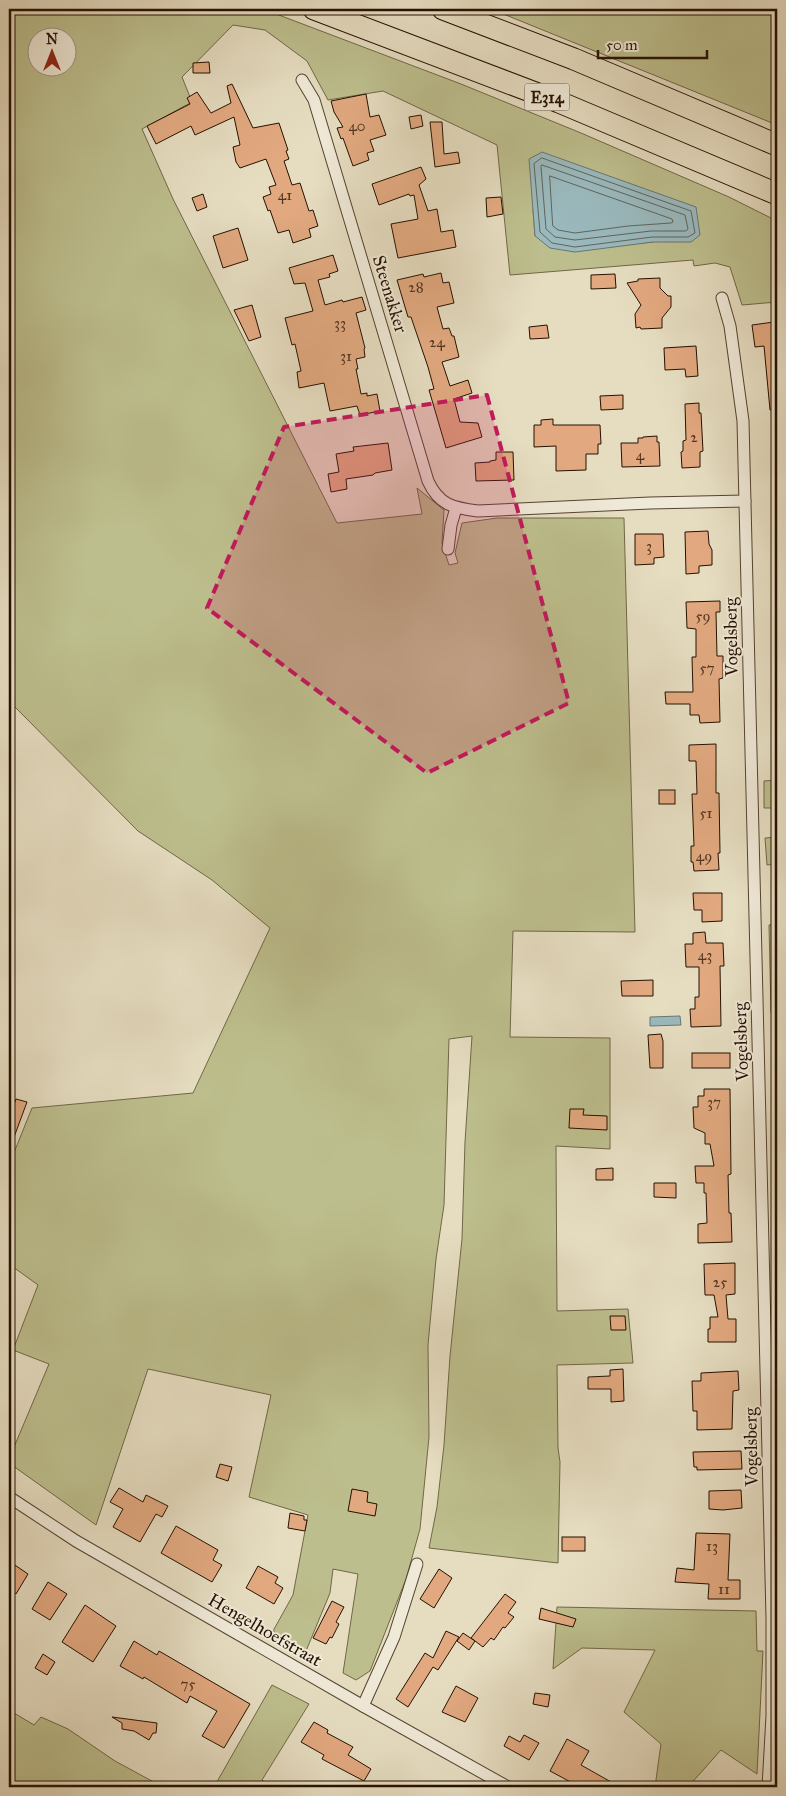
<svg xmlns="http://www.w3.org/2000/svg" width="786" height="1796" font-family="'IM FELL Great Primer',serif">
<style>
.green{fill:#bdbe8d;stroke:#716746;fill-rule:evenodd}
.water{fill:#9ab9bd;stroke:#6b7571}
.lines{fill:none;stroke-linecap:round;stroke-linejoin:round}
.shore{stroke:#60645e;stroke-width:1}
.building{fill:#e2a980;stroke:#251000}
.minor-casing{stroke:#554330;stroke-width:13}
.motorway-casing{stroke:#251000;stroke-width:23}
.minor{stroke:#efe9d7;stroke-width:11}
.motorway{stroke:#e6ddc1;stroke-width:21}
.marked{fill:#c2185b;fill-opacity:0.2;stroke:#c2185b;stroke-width:4;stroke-dasharray:10 6;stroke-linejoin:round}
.labels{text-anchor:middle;stroke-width:4;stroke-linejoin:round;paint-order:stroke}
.number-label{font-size:15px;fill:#543620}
.shield{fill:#efe9d7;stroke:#625140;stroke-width:1}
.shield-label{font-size:16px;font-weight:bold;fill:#251000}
.street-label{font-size:18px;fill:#251000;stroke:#efe9d7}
</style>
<rect width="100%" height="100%" fill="#e6ddc1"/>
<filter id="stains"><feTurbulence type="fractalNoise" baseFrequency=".004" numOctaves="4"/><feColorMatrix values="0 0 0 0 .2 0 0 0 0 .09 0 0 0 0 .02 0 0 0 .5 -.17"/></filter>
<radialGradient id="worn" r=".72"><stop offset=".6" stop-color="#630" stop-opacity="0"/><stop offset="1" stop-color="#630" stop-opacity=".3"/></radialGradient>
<g class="green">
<path d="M9 9H263L461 84 581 133 729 197 777 221V302L742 305 730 267 715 263 694 266 693 260 510 275 497 145 383 91 328 100 307 61 265 30 233 25 182 77 192 102 142 129 173 199 337 523 422 514 417 488 444 510 442 543 449 565 458 563 455 553 462 523 497 518H624L635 932 513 931 510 1037 610 1038V1149L556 1146 557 1311 628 1309 633 1363 557 1365 558 1448 560 1462 558 1563 429 1548 437 1507 444 1445 450 1356 462 1239 465 1142 472 1036 449 1039 444 1205 436 1259 428 1345 429 1437 420 1529 406 1579 370 1671 356 1680 343 1673 358 1574 333 1569 330 1593 306 1651 273 1631 293 1595 308 1515 249 1497 271 1395 148 1369 96 1525 9 1463V1459L49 1364 13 1350 38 1285 9 1264V1165L32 1108 193 1093 270 928 212 880 138 831 9 701ZM38 38H68V68H38ZM533 209 653 242 630 244 535 236Z"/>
<path d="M491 9H777V125Z"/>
<path d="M777 780V808H764V781Z"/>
<path d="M777 837V864L767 865 765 838Z"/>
<path d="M777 924V1012L771 1013 769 925Z"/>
<path d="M557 1607 756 1611 757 1651H763L757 1774 721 1750 688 1787H655L661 1744 624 1712 655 1650 582 1648 553 1669Z"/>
<path d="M272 1685 309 1704 262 1780 272 1787H214Z"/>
<path d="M9 1710 34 1725 41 1717 68 1729 115 1761 163 1787H9Z"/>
</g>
<g class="water">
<path d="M542 152 696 207 700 235 691 242H653L575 252 550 248 535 236 529 159Z"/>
<path d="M680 1016 681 1025 650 1026V1017Z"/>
</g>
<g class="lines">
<g class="shore">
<path d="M542 158 691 211 695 233 688 237H652L575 247 552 243 540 232 534 164Z"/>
<path d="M542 165 685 215 688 229 686 231H651L575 240 555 237 546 229 541 167Z"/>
<path d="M550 176 672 219 673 222 671 223 628 226 575 233 558 230 553 226Z"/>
</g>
</g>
<g class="building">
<path d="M209 62 210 73H193V63Z"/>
<path d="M232 84 253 128 279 123 288 150 286 151 289 159 284 161 292 185 300 183 309 211 313 210 318 226 309 229 311 237 293 243 289 230 278 233 270 210 268 211 263 197 271 194 269 187 276 185 266 159 240 168 236 162 233 147 240 145 234 117 195 135 191 126 156 144 147 126 190 104 187 98 197 92 211 113 231 103 227 86Z"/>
<path d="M366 94 370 117 379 115 386 135 370 140 374 151 367 153 369 160 353 166 343 138 341 139 337 128 343 127 334 112 331 101Z"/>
<path d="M421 115 423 126 411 129 409 117Z"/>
<path d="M430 122H442L444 154 458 152 460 163 435 167Z"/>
<path d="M421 167 426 179 419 185 428 211 437 209 441 232 453 230 456 247 398 258 391 224 418 219 414 195 410 196 409 194 379 205 372 184Z"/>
<path d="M203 194 207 207 197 211 192 198Z"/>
<path d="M501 197 503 214 487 217 486 198Z"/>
<path d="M238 228 248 260 223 268 213 236Z"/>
<path d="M333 255 338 271 329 274 330 277 318 280 325 305 342 300 343 302 362 297 366 310 356 313 365 348 364 349 365 357 356 359 358 369H356L361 394 367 393V396L377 394 380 411 360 415 357 406 330 411 324 383 299 388 297 372 301 371 295 344 292 345 285 318 313 311 305 283 294 284 289 268Z"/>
<path d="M441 273 443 283 449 282 454 303 437 307 443 329 449 328 452 336H454L459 357 442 362 450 386 468 380 472 393 454 399 460 422 478 423 482 437 446 448 429 390 434 389 428 367 411 317H408L397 280 423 274 424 277Z"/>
<path d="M615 274 616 288 591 289V275Z"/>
<path d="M660 278V288L668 296H671V307L662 318V328L641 329 640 327 636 328 635 314 641 305 627 283 638 281V279Z"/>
<path d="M252 305 261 337 249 341 234 310Z"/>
<path d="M774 322 777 323V409L770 410 764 346 755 347 752 325Z"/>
<path d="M547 325 549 338 530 339 529 327Z"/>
<path d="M696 346 698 376 686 377 685 369 665 370 664 348Z"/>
<path d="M623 395V409L601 410 600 396Z"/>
<path d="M699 403V413H701L703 451 700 452V467L682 468 681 452 683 451V441L686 440 685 404Z"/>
<path d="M553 419V425H600L601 444H598V454H586V470L556 471V446L534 447V425H541V420Z"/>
<path d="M657 436V442H659L660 466 622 467 621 443H638V438H643V437Z"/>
<path d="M388 443 392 470 375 473 373 475 346 479 347 489 331 492 328 474 339 472 336 454 354 451 353 447Z"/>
<path d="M496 452H513L514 480 476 481 475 463 490 462V461L496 460Z"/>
<path d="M708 531 709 544 712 550V565L699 566V573L686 574 685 532Z"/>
<path d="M635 534H663L664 557 654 558V564L635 565Z"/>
<path d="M720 601V612H716L717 656H723V678L719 679 720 722 700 723 699 715H690V704H666L665 692H693L692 657H696V629L687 628 686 602Z"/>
<path d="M716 744V793H719L720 853H718L719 870 694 871 693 862H691V846H694L692 794H697L696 761H689V745Z"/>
<rect x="659" y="790" width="16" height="14"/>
<path d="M693 893H722V921L702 922V910H694Z"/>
<path d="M705 932 706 943H723L724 966H720L721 1026 691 1027 690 1009H695V997H699V967H686L685 944H693V933Z"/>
<path d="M653 980V996H622L621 981Z"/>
<path d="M661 1034 663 1041V1068H650L648 1035Z"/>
<rect x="692" y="1053" width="38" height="15"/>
<path d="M704 1089H730L731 1174 728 1175 729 1213H731L732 1242 698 1243V1224L707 1223 706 1193H704V1183H696L695 1166H714L710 1144H705V1133L694 1128 693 1107H698V1096H704Z"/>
<path d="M16 1099 27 1102 10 1148 9 1119Z"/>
<path d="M570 1109H584L583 1115 607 1116V1130L569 1128Z"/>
<path d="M613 1168V1180H596V1169Z"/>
<path d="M654 1183H676V1198L654 1197Z"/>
<path d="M735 1263V1294L726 1295 728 1319H736V1342H708V1329H710V1317H718L714 1295H705L704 1264Z"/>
<path d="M610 1316H625L626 1330H611Z"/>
<path d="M623 1369 624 1401 611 1402V1389H588V1377L610 1376V1370Z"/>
<path d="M738 1371 739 1390 733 1391 732 1429 697 1430V1411H693L692 1381H701V1373Z"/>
<path d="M741 1451 742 1469 697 1470V1467H694L693 1452Z"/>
<path d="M220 1464 232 1467 228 1481 216 1477Z"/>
<path d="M119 1488 143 1502 146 1495 168 1506 162 1517 156 1514 140 1542 113 1527 123 1509 110 1502Z"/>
<path d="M352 1489 368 1492 367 1502 377 1504 375 1516 348 1511Z"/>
<path d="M741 1490 742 1508 723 1510 709 1509V1491Z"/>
<path d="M290 1513 304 1516V1520H307L305 1531 288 1528Z"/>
<path d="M176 1526 218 1550 213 1560 222 1565 212 1582 161 1553Z"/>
<path d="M696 1533 730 1534 728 1580H740V1599H708L709 1584 675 1582 677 1568 694 1570Z"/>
<rect x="562" y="1537" width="23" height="14"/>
<path d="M9 1561 28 1574 16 1594 9 1589Z"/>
<path d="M258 1566 278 1577 275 1583 283 1588 274 1604 246 1588Z"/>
<path d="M439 1569 452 1578 434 1608 420 1599Z"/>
<path d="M48 1582 67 1594 50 1620 32 1609Z"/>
<path d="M505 1594 516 1602 508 1613 514 1617 505 1628 503 1627 494 1640 491 1638 483 1647 471 1638Z"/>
<path d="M332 1601 344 1607 336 1622 339 1624 332 1638 330 1637 326 1644 313 1638Z"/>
<path d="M85 1605 116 1626 93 1662 62 1642Z"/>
<path d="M541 1608 576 1619 573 1627 539 1619Z"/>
<path d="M446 1631 459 1637 438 1670 433 1667 408 1707 396 1699 425 1653 433 1658Z"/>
<path d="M463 1633 475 1641 469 1650 457 1641Z"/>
<path d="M134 1641 157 1655 159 1651 250 1704 224 1748 202 1736 217 1711 215 1710 190 1696 187 1703 144 1677 143 1679 120 1666Z"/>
<path d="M43 1654 55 1662 47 1675 35 1668Z"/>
<path d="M456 1686 478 1698 465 1722 442 1712Z"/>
<path d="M535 1693 550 1695 548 1707 533 1704Z"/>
<path d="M112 1717 157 1723 156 1733H153L149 1740 134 1731 122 1729V1723Z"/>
<path d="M314 1722 328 1730 327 1733 353 1747 348 1755 371 1769 364 1781 322 1759 324 1755 301 1742Z"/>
<path d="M524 1735 539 1743 529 1760 504 1746 509 1736 520 1742Z"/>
<path d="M567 1739 589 1751 581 1765 620 1787H580L550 1771Z"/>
</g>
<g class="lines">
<defs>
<g id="minor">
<path d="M302 80 314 100 428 481C439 505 453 508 478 511L650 503 745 501"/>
<path d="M722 298 730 326 743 421 772 1618V1716L768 1787"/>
<path d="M448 549 451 525 456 508"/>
<path d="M9 1497 76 1541 363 1706 508 1787"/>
<path d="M363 1706 394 1637 417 1564"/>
</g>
<g id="motorway">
<path d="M314 9 559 102 777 194"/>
<path d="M443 9 574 59 777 145"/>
</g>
</defs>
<use href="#minor" class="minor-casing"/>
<use href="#motorway" class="motorway-casing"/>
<use href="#minor" class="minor"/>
<use href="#motorway" class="motorway"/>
</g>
<path class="marked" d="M487 395 569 703 427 773 207 608 284 427Z"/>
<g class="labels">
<g class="number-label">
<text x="357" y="131">40</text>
<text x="285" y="200">41</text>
<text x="416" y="292">28</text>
<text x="340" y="328">33</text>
<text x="437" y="347">24</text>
<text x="346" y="361">31</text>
<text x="694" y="442">2</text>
<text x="640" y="460">4</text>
<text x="649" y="551">3</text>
<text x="703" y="621">59</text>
<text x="707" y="673">57</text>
<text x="706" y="818">51</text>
<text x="704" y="861">49</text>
<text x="705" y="960">43</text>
<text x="714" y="1107">37</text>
<text x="720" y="1287">25</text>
<text x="712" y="1551">13</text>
<text x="724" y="1594">11</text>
<text x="188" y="1689">75</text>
</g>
<rect class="shield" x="524.5" y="83.5" width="45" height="27" rx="4"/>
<g class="shield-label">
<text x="547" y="103">E314</text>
</g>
<g class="street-label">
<text transform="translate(390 294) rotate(73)" y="6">Steenakker</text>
<text transform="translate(731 637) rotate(-91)" y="6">Vogelsberg</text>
<text transform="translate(741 1042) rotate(-92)" y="6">Vogelsberg</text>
<text transform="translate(751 1447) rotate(-91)" y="6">Vogelsberg</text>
<text transform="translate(265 1630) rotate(30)" y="6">Hengelhoefstraat</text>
</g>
</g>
<rect width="786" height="1796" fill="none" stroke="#e6ddc1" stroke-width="30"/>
<rect x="10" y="10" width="766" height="1776" fill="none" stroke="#251000" stroke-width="2.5"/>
<rect x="15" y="15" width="756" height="1766" fill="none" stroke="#251000"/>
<g transform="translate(52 52)"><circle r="24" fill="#efe9d7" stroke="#9e9281"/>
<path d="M0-4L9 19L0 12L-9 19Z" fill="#8f2418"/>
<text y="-8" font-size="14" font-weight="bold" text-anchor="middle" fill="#251000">N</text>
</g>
<path d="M598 50v8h109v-8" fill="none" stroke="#251000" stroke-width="2.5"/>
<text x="606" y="50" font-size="15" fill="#251000" stroke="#efe9d7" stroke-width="4" paint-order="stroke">50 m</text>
<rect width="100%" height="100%" filter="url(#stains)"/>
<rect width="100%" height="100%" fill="url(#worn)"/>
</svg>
